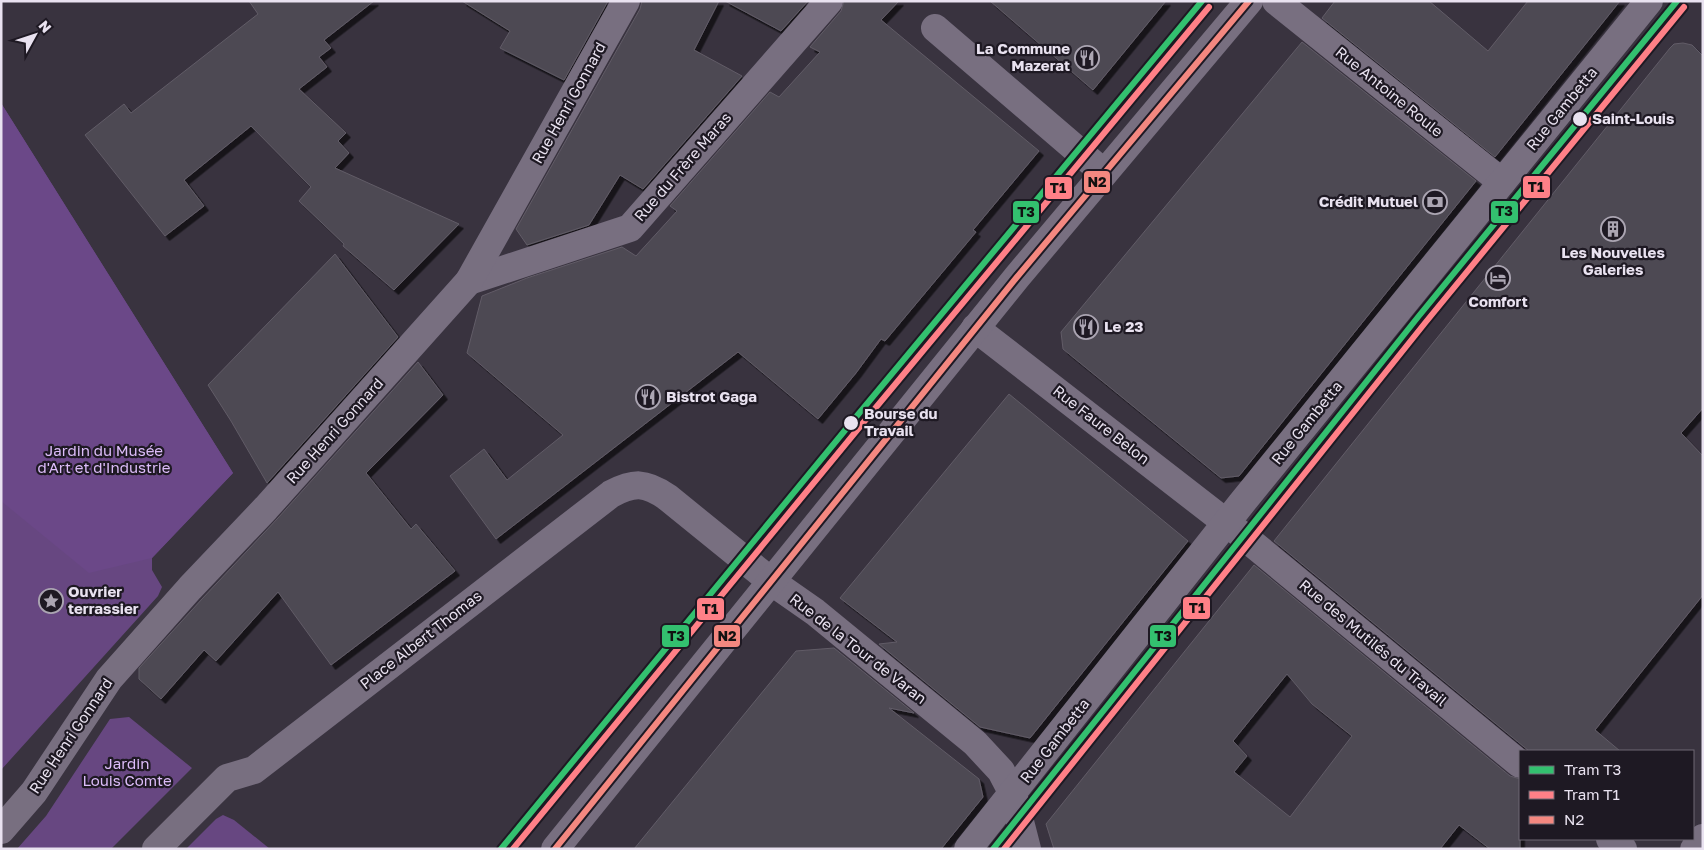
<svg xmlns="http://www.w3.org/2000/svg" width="1704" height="850" font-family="'Golos Text',sans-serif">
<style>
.green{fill:#674781}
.forest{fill:#6b4888}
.building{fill:#4e4953;stroke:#615c67;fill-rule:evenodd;filter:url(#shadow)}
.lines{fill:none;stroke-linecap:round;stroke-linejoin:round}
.minor{stroke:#786f80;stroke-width:28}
.bus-1-casing{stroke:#1e1923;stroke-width:10}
.bus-1{stroke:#f48880;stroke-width:6}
.tram-1-casing{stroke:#1e1923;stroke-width:10}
.tram-2-casing{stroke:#1e1923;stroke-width:10}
.tram-1{stroke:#33c06f;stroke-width:6}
.tram-2{stroke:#ff8087;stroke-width:6}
.stop-dot{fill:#e9e2f0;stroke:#1e1923;stroke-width:2}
.labels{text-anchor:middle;stroke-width:4.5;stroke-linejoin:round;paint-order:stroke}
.poi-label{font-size:15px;font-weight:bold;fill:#e9e2f0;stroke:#1e1923;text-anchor:start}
.street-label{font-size:15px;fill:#e9e2f0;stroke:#1e1923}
.stop-label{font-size:15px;font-weight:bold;fill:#e9e2f0;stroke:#1e1923;text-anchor:start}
.park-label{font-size:15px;fill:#dcbcf9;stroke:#1e1923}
.line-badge{stroke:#1e1923;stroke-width:2}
.pale-badge-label{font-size:14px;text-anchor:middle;font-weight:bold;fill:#111}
</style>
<defs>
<filter id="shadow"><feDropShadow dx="4.5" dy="4.5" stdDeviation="0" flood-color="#0009"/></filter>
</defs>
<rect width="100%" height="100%" fill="#39333f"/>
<g class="green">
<path d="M1 103 233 473 152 558V570L162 587 158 596 1 770Z"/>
<path d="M129 717 192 768 111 849H17L46 816 110 719Z"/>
<path d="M223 815 234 820 270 849H186L216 819Z"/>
</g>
<path class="forest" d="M1 103 233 473 152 558 89 573 1 501Z"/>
<g class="building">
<path d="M249 1H374L324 40 331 48 319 57 327 67 299 89 346 133 338 141 349 153 335 168 459 224 394 290 343 246 344 244 299 201 311 187 251 126 184 180 204 206 165 236 85 135 124 104 131 113 258 14Z"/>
<path d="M462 1H608L564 80 500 48 510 31Z"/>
<path d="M642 1H719L694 50 742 76 643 189 620 175 589 225 527 245 516 229 640 9Z"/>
<path d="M725 1H808L781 31Z"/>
<path d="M844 1H899L881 20 1039 151 973 230 976 232 885 341 881 339 856 373 818 419 738 352 496 539 450 476 484 449 507 480 563 435 467 353 482 296 527 278 622 247 636 256 677 211 670 206 770 92 779 97 820 52 810 47 841 11Z"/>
<path d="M990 1H1166L1093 90Z"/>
<path d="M1335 1H1429L1488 51 1528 1H1620L1495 157 1322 18Z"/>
<path d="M1302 42 1476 181 1239 476 1221 478 1063 349 1061 332Z"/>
<path d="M1683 43 1692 45 1703 56V408L1681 433 1703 456V595L1595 730 1620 751H1529L1274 541 1670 48 1674 44Z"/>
<path d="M335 254 398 337 267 483 231 421 208 385Z"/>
<path d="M418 362 443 395 366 473 411 529 416 524 455 571 331 665 278 592 216 661 204 650 161 699 139 679V668L202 599 278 518Z"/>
<path d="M1009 394 1188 541 1030 738 980 727 879 644 897 642 840 598Z"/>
<path d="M1254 565 1510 776 1520 779V849H1490L1459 825 1440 849H1054L1046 824ZM1287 674 1312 704 1352 736 1290 817 1234 772 1247 756 1233 741Z"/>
<path d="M834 648 914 713 889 708 979 779 983 797 941 849H634L796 651Z"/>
</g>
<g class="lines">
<g class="minor">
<path d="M1276 1 1502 182"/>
<path d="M935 28 1104 173"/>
<path d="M469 281 630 228 829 1"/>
<path d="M975 328 1242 535 1520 764"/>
<path d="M1 830 34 792 109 679 190 588 266 508 469 281 626 1"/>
<path d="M1610 839 1623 849"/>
<path d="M156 849 227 778 254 770 611 494C634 482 645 482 667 497L772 582 815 612 975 743 1001 771 1013 794 1027 849"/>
<path d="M555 849 1017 277 1249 1"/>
<path d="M968 849 1241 504 1649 1"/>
<path d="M1694 849 1703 838"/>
</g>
<defs>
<path id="bus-1" d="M555 849 1017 277 1249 1"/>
</defs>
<use href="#bus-1" class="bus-1-casing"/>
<use href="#bus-1" class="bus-1"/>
<defs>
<g id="tram-1">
<path d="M501 849 851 423 1202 1"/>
<path d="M993 849 1418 317 1677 1"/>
</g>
<g id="tram-2">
<path d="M513 849 858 429 1209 7"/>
<path d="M1004 849 1425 323 1684 7"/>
</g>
</defs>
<use href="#tram-1" class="tram-1-casing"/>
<use href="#tram-2" class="tram-2-casing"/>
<use href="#tram-1" class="tram-1"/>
<use href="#tram-2" class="tram-2"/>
</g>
<defs>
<symbol id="restaurant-ring" viewBox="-11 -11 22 22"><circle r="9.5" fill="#1e1923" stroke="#aba5b2" stroke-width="1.5"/><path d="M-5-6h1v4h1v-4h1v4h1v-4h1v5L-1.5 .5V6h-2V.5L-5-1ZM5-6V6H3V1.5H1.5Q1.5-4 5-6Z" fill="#aba5b2"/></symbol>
<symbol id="bank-ring" viewBox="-11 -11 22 22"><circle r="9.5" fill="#1e1923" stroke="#aba5b2" stroke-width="1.5"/><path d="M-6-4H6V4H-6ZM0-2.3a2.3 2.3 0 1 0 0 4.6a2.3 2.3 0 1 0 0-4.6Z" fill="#aba5b2"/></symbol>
<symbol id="building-ring" viewBox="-11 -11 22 22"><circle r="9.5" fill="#1e1923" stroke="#aba5b2" stroke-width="1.5"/><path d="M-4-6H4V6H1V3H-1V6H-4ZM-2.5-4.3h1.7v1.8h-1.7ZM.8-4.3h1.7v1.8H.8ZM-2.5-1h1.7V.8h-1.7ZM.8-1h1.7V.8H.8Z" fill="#aba5b2"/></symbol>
<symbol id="hotel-ring" viewBox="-11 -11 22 22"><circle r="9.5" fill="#1e1923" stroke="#aba5b2" stroke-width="1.5"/><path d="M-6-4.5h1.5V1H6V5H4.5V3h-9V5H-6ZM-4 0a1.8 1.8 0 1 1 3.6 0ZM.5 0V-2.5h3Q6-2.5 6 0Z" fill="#aba5b2"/></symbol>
<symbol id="sight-ring" viewBox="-11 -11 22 22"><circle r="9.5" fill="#1e1923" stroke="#aba5b2" stroke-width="1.5"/><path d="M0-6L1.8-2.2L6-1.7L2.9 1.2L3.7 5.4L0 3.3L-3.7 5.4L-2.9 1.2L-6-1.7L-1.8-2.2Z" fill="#aba5b2"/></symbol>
</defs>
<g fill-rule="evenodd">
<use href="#restaurant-ring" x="1073" y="44" width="28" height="28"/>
<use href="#bank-ring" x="1421" y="188" width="28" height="28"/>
<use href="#building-ring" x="1599" y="215" width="28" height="28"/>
<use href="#hotel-ring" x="1484" y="264" width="28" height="28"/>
<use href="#restaurant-ring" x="1072" y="313" width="28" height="28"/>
<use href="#restaurant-ring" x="634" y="383" width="28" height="28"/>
<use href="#sight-ring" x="37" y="587" width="28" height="28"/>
</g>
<g class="stop-dot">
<circle cx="1580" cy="119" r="8"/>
<circle cx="851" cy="423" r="8"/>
</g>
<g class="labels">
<g class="poi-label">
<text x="1070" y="54" text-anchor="end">La Commune<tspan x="1070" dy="17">Mazerat</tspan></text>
<text x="1418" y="207" text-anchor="end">Crédit Mutuel</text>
<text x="1613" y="258" text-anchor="middle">Les Nouvelles<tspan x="1613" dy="17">Galeries</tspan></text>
<text x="1498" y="307" text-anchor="middle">Comfort</text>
<text x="1104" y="332">Le 23</text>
<text x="666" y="402">Bistrot Gaga</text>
<text x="68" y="597">Ouvrier<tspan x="68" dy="17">terrassier</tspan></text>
</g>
<g class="street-label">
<text transform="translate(1389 92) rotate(39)" y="5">Rue Antoine Roule</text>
<text transform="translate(569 103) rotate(-61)" y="5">Rue Henri Gonnard</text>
<text transform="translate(1562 109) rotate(-51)" y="5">Rue Gambetta</text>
<text transform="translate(683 167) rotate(-49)" y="5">Rue du Frère Maras</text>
<text transform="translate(1307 423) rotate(-51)" y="5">Rue Gambetta</text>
<text transform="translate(1101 425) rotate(38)" y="5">Rue Faure Belon</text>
<text transform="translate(335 431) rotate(-48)" y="5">Rue Henri Gonnard</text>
<text transform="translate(421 640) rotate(-38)" y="5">Place Albert Thomas</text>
<text transform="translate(1373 643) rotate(40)" y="5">Rue des Mutilés du Travail</text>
<text transform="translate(858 649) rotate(38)" y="5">Rue de la Tour de Varan</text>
<text transform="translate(71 736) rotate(-56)" y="5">Rue Henri Gonnard</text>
<text transform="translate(1055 741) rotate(-52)" y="5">Rue Gambetta</text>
</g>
<g class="stop-label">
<text x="1592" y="124">Saint-Louis</text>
<text x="864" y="419">Bourse du<tspan x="864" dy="17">Travail</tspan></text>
</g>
<g class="park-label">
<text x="104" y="456">Jardin du Musée<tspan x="104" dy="17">d'Art et d'Industrie</tspan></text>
<text x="127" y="769">Jardin<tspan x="127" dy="17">Louis Comte</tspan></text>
</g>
</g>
<g class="line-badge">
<rect x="1083" y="170" width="28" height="24" rx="5" fill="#f48880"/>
<rect x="1522" y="175" width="29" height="24" rx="5" fill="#ff8087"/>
<rect x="1044" y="176" width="29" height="24" rx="5" fill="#ff8087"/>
<rect x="1490" y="200" width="29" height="24" rx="5" fill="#33c06f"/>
<rect x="1012" y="200" width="28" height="24" rx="5" fill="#33c06f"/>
<rect x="1182" y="596" width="29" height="24" rx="5" fill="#ff8087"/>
<rect x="696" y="597" width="29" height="24" rx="5" fill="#ff8087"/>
<rect x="713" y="624" width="28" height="24" rx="5" fill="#f48880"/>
<rect x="1149" y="624" width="28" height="24" rx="5" fill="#33c06f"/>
<rect x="661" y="624" width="29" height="24" rx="5" fill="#33c06f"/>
</g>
<g class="pale-badge-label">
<text x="1097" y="187">N2</text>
<text x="1536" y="192">T1</text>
<text x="1058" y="193">T1</text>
<text x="1504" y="216">T3</text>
<text x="1026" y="217">T3</text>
<text x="1197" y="613">T1</text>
<text x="710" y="614">T1</text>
<text x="727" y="641">N2</text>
<text x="1163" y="641">T3</text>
<text x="676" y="641">T3</text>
</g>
<rect width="1704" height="850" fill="none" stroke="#e9e2f0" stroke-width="5"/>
<rect x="1519" y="750" width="175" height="90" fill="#1e1923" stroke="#6f6975"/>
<rect x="1529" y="766" width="25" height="8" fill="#33c06f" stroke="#6f6975"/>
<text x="1564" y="775" font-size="15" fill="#e9e2f0">Tram T3</text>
<rect x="1529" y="791" width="25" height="8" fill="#ff8087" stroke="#6f6975"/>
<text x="1564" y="800" font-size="15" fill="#e9e2f0">Tram T1</text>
<rect x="1529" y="816" width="25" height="8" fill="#f48880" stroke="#6f6975"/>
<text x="1564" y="825" font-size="15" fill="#e9e2f0">N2</text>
<g transform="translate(35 35) rotate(50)" stroke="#1e1923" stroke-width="4" paint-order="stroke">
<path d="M0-4L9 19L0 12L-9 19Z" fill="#e9e2f0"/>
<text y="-8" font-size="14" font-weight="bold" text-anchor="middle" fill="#e9e2f0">N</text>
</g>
</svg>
